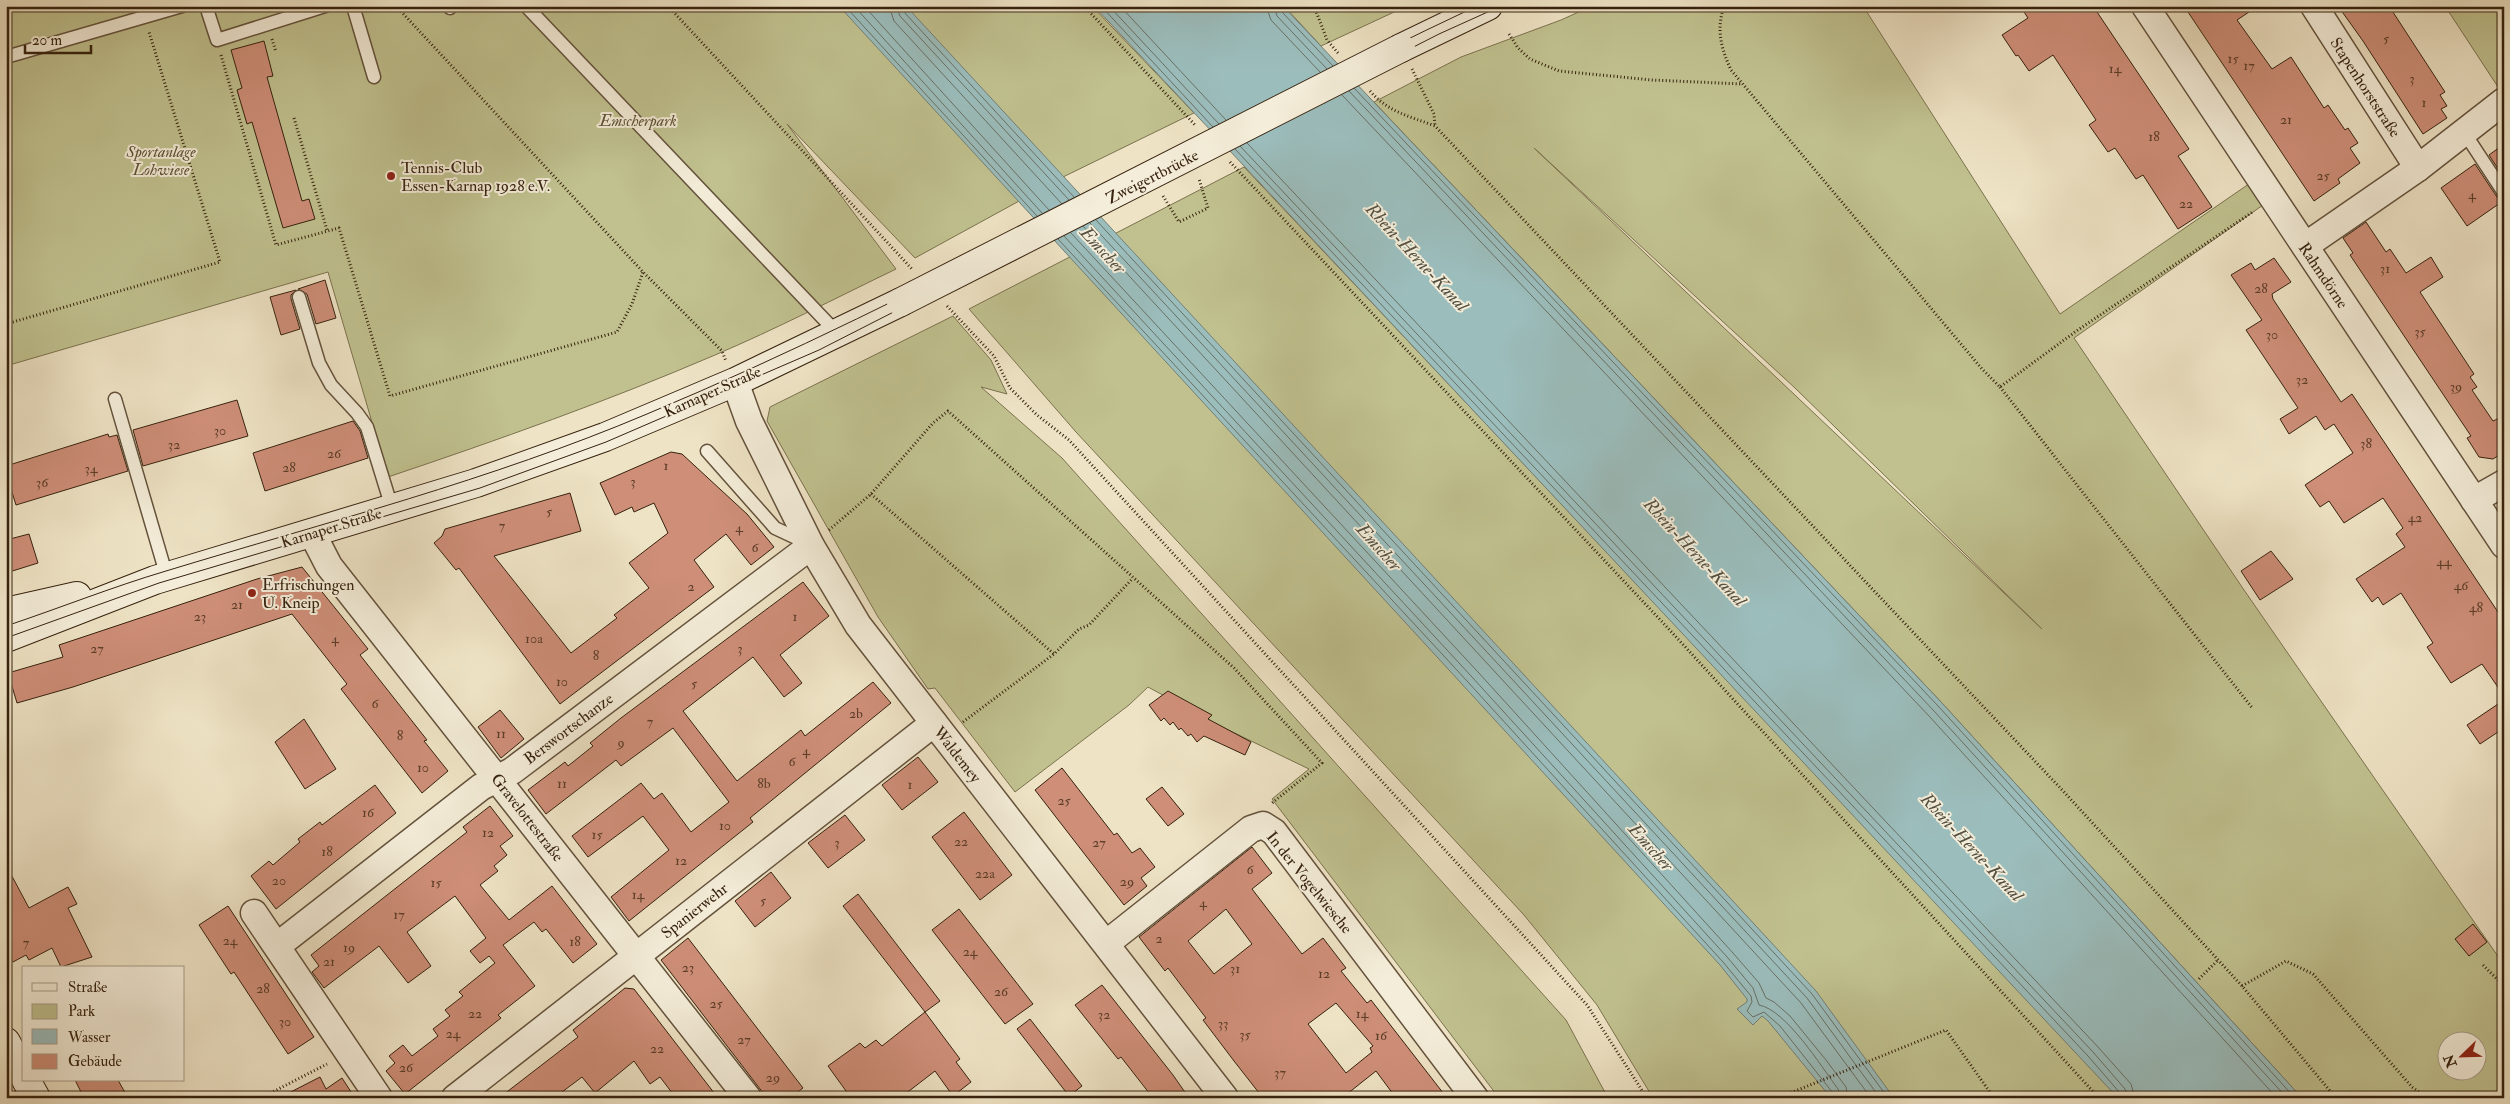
<svg xmlns="http://www.w3.org/2000/svg" width="2510" height="1104" font-family="'IM FELL Double Pica',serif">
<style>
.green{fill:#c0c18f;stroke:#7b724e;fill-rule:evenodd}
.water{fill:#9bbdbc;stroke:#737f76}
.lines{fill:none;stroke-linecap:round;stroke-linejoin:round}
.shore{stroke:#687065;stroke-width:1}
.building{fill:#ce8e78;stroke:#36220e;fill-rule:evenodd}
.service-casing{stroke:#64523c;stroke-width:15}
.minor-casing{stroke:#64523c;stroke-width:29}
.secondary-casing{stroke:#36220e;stroke-width:30}
.path{stroke:#36220e;stroke-width:3;stroke-dasharray:1 2.5;stroke-linecap:butt}
.service{stroke:#f4edd9;stroke-width:12}
.minor{stroke:#f4edd9;stroke-width:26}
.secondary{stroke:#f4edd9;stroke-width:28}
.tram{stroke:#36220e;stroke-width:1}
.secondary-bridge-casing{stroke:#36220e;stroke-width:30;stroke-linecap:butt}
.secondary-bridge{stroke:#f4edd9;stroke-width:28}
.poi-dot{fill:#8f2418;stroke:#f4edd9;stroke-width:2}
.labels{text-anchor:middle;stroke-width:4;stroke-linejoin:round;paint-order:stroke}
.number-label{font-size:14px;fill:#5c3d28}
.street-label{font-size:16px;fill:#36220e;stroke:#f4edd9}
.park-label{font-size:16px;font-style:italic;fill:#5f5235;stroke:#f4edd9}
.poi-label{font-size:16px;fill:#36220e;stroke:#f4edd9;text-anchor:start}
.water-label{font-size:18px;font-style:italic;fill:#545042;stroke:#f4edd9}
</style>
<rect width="100%" height="100%" fill="#eee3c5"/>
<filter id="stains"><feTurbulence type="fractalNoise" baseFrequency=".004" numOctaves="4"/><feColorMatrix values="0 0 0 0 .2 0 0 0 0 .09 0 0 0 0 .02 0 0 0 .5 -.17"/></filter>
<radialGradient id="worn" r=".72"><stop offset=".6" stop-color="#630" stop-opacity="0"/><stop offset="1" stop-color="#630" stop-opacity=".3"/></radialGradient>
<g class="green">
<path d="M6 6H1092L1194 113 1063 177 915 258 787 124 896 269C836 298 776 329 715 355 608 401 498 440 388 477L328 272 6 366Z"/>
<path d="M1284 6H1407L1321 46Z"/>
<path d="M1592 6H1863L2060 314 2259 177 2273 198 2074 338 2244 590 2504 965V1098H2302L1942 703 1374 102 1461 57 1561 20ZM1534 148 1795 388 2042 629ZM2448 1042H2478V1072H2448Z"/>
<path d="M2445 6H2504V87L2500 90Z"/>
<path d="M1244 167 2085 1060 2118 1098H1653L1597 1005 1524 915 1076 432 969 309Z"/>
<path d="M953 316 991 360 1007 394 981 387 1062 458 1566 1020 1608 1098H1499L1272 799 1309 769 1218 725 1148 687 1129 705 1015 792 935 688 928 689 878 617 767 421 770 407Z"/>
</g>
<g class="water">
<path d="M839 6H906L1816 991 1894 1098H1831L1768 1021 1762 1016 1753 1025 1737 1009 1747 1002V999L1720 965Z"/>
<path d="M1094 6H1283L1942 703 2302 1098H2118Z"/>
</g>
<g class="lines">
<g class="shore">
<path d="M845 6 1037 216"/>
<path d="M854 6 1042 213"/>
<path d="M864 6 1049 210"/>
<path d="M889 6 894 21 1062 204"/>
<path d="M896 6 900 16 1069 200"/>
<path d="M903 6 904 12 1074 197"/>
<path d="M1101 6 1213 127"/>
<path d="M1109 6 1219 124"/>
<path d="M1120 6 1226 120"/>
<path d="M1266 6 1271 20 1320 72"/>
<path d="M1274 6 1277 16 1327 69"/>
<path d="M1280 6 1282 12 1333 66"/>
<path d="M1354 88 1939 707 2295 1098"/>
<path d="M1349 91 1934 711 2287 1098"/>
<path d="M1342 95 1929 716 2277 1098"/>
<path d="M1247 143 2098 1047 2131 1084 2135 1098"/>
<path d="M1240 146 2093 1052 2125 1089 2128 1098"/>
<path d="M1235 149 2088 1056 2120 1093 2121 1098"/>
<path d="M1096 220 1812 994 1888 1098"/>
<path d="M1090 223 1807 998 1880 1098"/>
<path d="M1083 226 1801 1003 1871 1098"/>
<path d="M1071 233 1478 672 1733 953 1759 983 1766 998 1774 1002 1790 1016 1826 1060 1846 1087 1848 1098"/>
<path d="M1064 236 1472 677 1728 958 1753 988 1759 1005C1786 1010 1821 1066 1838 1089L1841 1098"/>
<path d="M1058 239 1467 681 1723 962 1751 996 1752 1002 1747 1011 1753 1017 1764 1012 1780 1026 1833 1093 1834 1098"/>
</g>
</g>
<g class="building">
<path d="M2020 6H2093L2189 149 2178 156 2212 207 2178 229 2143 175 2136 179 2115 148 2108 152 2089 125 2096 120 2053 55 2029 71 2018 55 2016 56 2002 35 2028 18Z"/>
<path d="M2184 6H2258L2237 20 2272 69 2291 57 2324 108 2328 105 2345 130 2348 128 2358 143 2350 148 2360 163 2338 179 2340 183 2314 201Z"/>
<path d="M2338 6H2389L2445 92 2440 95 2447 106 2441 109 2447 118 2423 134 2363 41Z"/>
<path d="M264 41 273 76 267 77 282 130 302 201 309 199 315 219 283 228 252 122 247 124 237 90 242 88 231 50Z"/>
<path d="M2504 144V178L2489 155Z"/>
<path d="M2475 164 2497 197 2503 201 2467 226 2441 188Z"/>
<path d="M2366 222 2386 252 2390 249 2406 273 2431 257 2443 277 2420 292 2474 374 2470 377 2477 387 2472 390 2493 421 2504 416V452L2493 459 2479 457 2467 438 2471 436 2350 255 2353 253 2343 238Z"/>
<path d="M2274 258 2291 282 2272 294 2273 299 2341 402 2352 394 2504 621V696L2482 664 2451 683 2427 647 2433 643 2401 593 2383 605 2378 597 2372 602 2356 579 2405 547 2396 534 2403 528 2383 498 2344 523 2329 501 2320 507 2305 485 2353 453 2334 424 2325 430 2316 416 2289 434 2280 419 2298 408 2246 330 2262 320 2231 275 2251 263 2255 270Z"/>
<path d="M325 280 336 318 316 324 307 294 298 289Z"/>
<path d="M296 290 291 295V299L300 329 281 335 270 297Z"/>
<path d="M237 400 248 436 143 466 133 430Z"/>
<path d="M353 421 360 431 368 458 265 491 253 453Z"/>
<path d="M108 434 109 437 117 435 128 471 16 505 6 473V466Z"/>
<path d="M671 452 682 454 747 514 774 547 751 565 726 534 694 560 714 587 560 704 459 568 456 570 434 543 442 536 445 529 570 493 581 531 494 556 571 653 617 618 614 615 649 588 629 563 668 533 654 503 634 512 632 507 615 515 600 483Z"/>
<path d="M29 534 38 563 6 573V540Z"/>
<path d="M2271 551 2293 579 2260 600 2241 571Z"/>
<path d="M302 567 368 649 360 655 427 740 424 741 448 771 422 793 341 689 347 684 292 614 73 687 17 703 8 673 63 657 59 645 257 579Z"/>
<path d="M803 582 829 616 780 655 802 683 784 697 753 657 683 711 737 781 801 730 805 736 873 682 891 703 750 818 753 822 629 921 611 897 669 850 643 816 588 857 572 836 641 783 654 799 662 793 691 832 729 802 673 728 621 766 616 760 546 814 528 790 565 762 568 766 593 746 590 743 621 718Z"/>
<path d="M1168 691 1212 715 1208 719 1251 742 1245 755 1204 736 1197 742 1191 734 1188 736 1181 728 1179 730 1173 722 1170 725 1164 718 1161 721 1149 705Z"/>
<path d="M2504 700V728L2480 744 2467 725Z"/>
<path d="M500 710 524 739 501 758 478 727Z"/>
<path d="M304 719 336 769 305 789 275 742Z"/>
<path d="M918 757 938 782 902 810 882 785Z"/>
<path d="M1062 768 1114 835 1117 833 1132 853 1140 848 1155 867 1141 878 1147 886 1124 905 1035 790Z"/>
<path d="M375 785 396 813 276 909 251 876 269 861 273 865 300 842 298 839 320 822 322 825Z"/>
<path d="M1162 787 1184 814 1168 826 1146 799Z"/>
<path d="M490 806 513 836 500 846 507 855 494 866 498 871 480 885 509 920 552 886 597 944 573 963 546 929 542 932 534 922 503 945 535 986 498 1015 501 1018 405 1094 386 1071 395 1063 389 1056 403 1045 412 1056 438 1036 433 1029 450 1016 445 1010 463 996 459 992 495 963 489 956 480 963 470 951 486 938 455 896 407 932 431 966 408 983 379 946 324 988 312 972 319 966 311 955 467 832 463 827Z"/>
<path d="M964 812 1012 875 980 900 932 837Z"/>
<path d="M845 815 865 840 828 868 808 843Z"/>
<path d="M1252 847 1272 873 1252 889 1302 954 1323 938 1346 968 1341 971 1367 1003 1371 1000 1447 1098H1396L1376 1071 1342 1098H1263L1234 1061 1203 1020 1206 1018 1168 968 1165 971 1139 937ZM1226 909 1252 944 1214 974 1188 941ZM1336 1003 1373 1046 1370 1048 1372 1052 1346 1073 1308 1024Z"/>
<path d="M6 865 29 908 68 887 77 904 68 908 92 957 61 967 52 948 29 960 26 955 13 962 6 950Z"/>
<path d="M771 872 791 898 755 927 735 901Z"/>
<path d="M858 894 940 1001 925 1012 843 906Z"/>
<path d="M228 906 314 1037 288 1054 234 972 231 974 199 925Z"/>
<path d="M959 909 1033 1004 1005 1024 932 930Z"/>
<path d="M2473 924 2487 942 2469 956 2455 939Z"/>
<path d="M688 938 803 1088 790 1098H767L661 960Z"/>
<path d="M1102 985 1173 1075 1189 1098H1153L1121 1057 1118 1059 1075 1005Z"/>
<path d="M625 988 634 989 718 1098H676L660 1077 650 1084 634 1061 595 1093 582 1077 554 1098H499L578 1037 573 1030Z"/>
<path d="M925 1012 960 1059 956 1062 971 1082 953 1096 935 1071 900 1098H851L828 1066 860 1043 865 1048 876 1040 882 1046Z"/>
<path d="M1030 1019 1082 1086 1069 1096 1017 1029Z"/>
<path d="M320 1077 326 1089 342 1078 355 1098H279Z"/>
<path d="M75 1080H118L128 1098H84Z"/>
</g>
<g class="lines">
<defs>
<g id="service">
<path d="M206 6 217 40 325 6"/>
<path d="M353 6 374 77"/>
<path d="M449 6 450 8"/>
<path d="M526 6 838 334"/>
<path d="M6 57 182 6"/>
<path d="M2464 132 2504 193"/>
<path d="M299 297 319 363 331 385 357 413 367 427 392 508"/>
<path d="M115 399 167 577"/>
<path d="M707 451 775 528 807 543"/>
</g>
<g id="minor">
<path d="M2145 6 2504 545"/>
<path d="M2314 6 2418 168"/>
<path d="M2305 246 2418 168 2504 101"/>
<path d="M735 382 749 421 811 546 858 625 1225 1098"/>
<path d="M2474 500 2504 483"/>
<path d="M312 533 329 566 748 1098"/>
<path d="M254 913 379 1098"/>
<path d="M1107 943 1251 829 1263 825 1274 832 1475 1098"/>
<path d="M277 946 481 787 512 771 811 546"/>
<path d="M455 1098 934 723"/>
</g>
<g id="secondary">
<path d="M1401 48 1488 6"/>
<path d="M6 612 77 596"/>
<path d="M6 638 155 580 476 483 605 437 735 382 901 302"/>
<path d="M6 1042 24 1075"/>
<path d="M26 1080 36 1098"/>
</g>
</defs>
<use href="#service" class="service-casing"/>
<use href="#minor" class="minor-casing"/>
<use href="#secondary" class="secondary-casing"/>
<g class="path">
<path d="M396 6 643 272 722 351 726 361"/>
<path d="M668 6 912 269"/>
<path d="M1084 6 1196 126"/>
<path d="M1314 6 1327 40 1338 53"/>
<path d="M1724 6C1716 30 1721 48 1731 70L1982 369 2000 387 2075 332 2254 211"/>
<path d="M1509 34 1518 48 1530 59 1559 71 1652 80 1742 84"/>
<path d="M272 39 276 52"/>
<path d="M221 55 276 245 339 228 390 396 617 332 632 304 643 272"/>
<path d="M1412 69 1434 114 1435 126"/>
<path d="M1370 91C1388 112 1409 116 1435 126L2065 793 2242 986 2336 1098"/>
<path d="M294 118 327 230"/>
<path d="M1230 162 1666 626 2099 1098"/>
<path d="M1163 196 1179 222 1208 208 1199 179"/>
<path d="M947 306 994 356 1010 388 1037 415 1069 440 1587 1005 1647 1098"/>
<path d="M6 324 220 262 149 32"/>
<path d="M2000 387 2253 709"/>
<path d="M2501 404 2504 402"/>
<path d="M871 494 1054 654"/>
<path d="M829 530 871 494 933 423 948 411 1234 668 1322 763 1272 803"/>
<path d="M963 722 1054 654 1079 629 1089 625 1133 578"/>
<path d="M2483 965 2504 986"/>
<path d="M2199 979 2218 960"/>
<path d="M2242 986 2286 961 2313 974 2412 1087 2427 1098"/>
<path d="M261 1098 327 1064"/>
<path d="M1778 1098 1946 1030 1994 1098"/>
</g>
<use href="#service" class="service"/>
<use href="#minor" class="minor"/>
<use href="#secondary" class="secondary"/>
<g class="tram">
<path d="M6 626C60 608 112 587 166 571 327 522 491 480 647 414 932 295 1198 137 1477 6"/>
<path d="M6 638 159 583 480 488 606 442 819 350 1439 34 1501 6"/>
</g>
<defs>
<path id="secondary-bridge" d="M901 302 1401 48"/>
</defs>
<use href="#secondary-bridge" class="secondary-bridge-casing"/>
<use href="#secondary-bridge" class="secondary-bridge"/>
</g>
<g class="poi-dot">
<circle cx="391" cy="176" r="5"/>
<circle cx="252" cy="593" r="5"/>
</g>
<g class="labels">
<g class="number-label">
<text x="2386" y="43">5</text>
<text x="2233" y="63">15</text>
<text x="2249" y="70">17</text>
<text x="2115" y="73">14</text>
<text x="2412" y="83">3</text>
<text x="2424" y="107">1</text>
<text x="2286" y="124">21</text>
<text x="2154" y="141">18</text>
<text x="2323" y="180">25</text>
<text x="2472" y="199">4</text>
<text x="2186" y="208">22</text>
<text x="2385" y="273">31</text>
<text x="2261" y="293">28</text>
<text x="2420" y="336">35</text>
<text x="2272" y="339">30</text>
<text x="2302" y="384">32</text>
<text x="2456" y="391">39</text>
<text x="220" y="435">30</text>
<text x="2366" y="448">38</text>
<text x="174" y="449">32</text>
<text x="334" y="458">26</text>
<text x="666" y="470">1</text>
<text x="289" y="472">28</text>
<text x="91" y="473">34</text>
<text x="633" y="486">3</text>
<text x="42" y="487">36</text>
<text x="549" y="516">5</text>
<text x="2415" y="522">42</text>
<text x="502" y="530">7</text>
<text x="739" y="532">4</text>
<text x="755" y="552">6</text>
<text x="2444" y="566">44</text>
<text x="2461" y="590">46</text>
<text x="691" y="591">2</text>
<text x="237" y="609">21</text>
<text x="2476" y="612">48</text>
<text x="200" y="621">23</text>
<text x="795" y="621">1</text>
<text x="335" y="643">4</text>
<text x="534" y="643">10a</text>
<text x="97" y="653">27</text>
<text x="740" y="653">3</text>
<text x="596" y="660">8</text>
<text x="562" y="686">10</text>
<text x="694" y="688">5</text>
<text x="375" y="708">6</text>
<text x="856" y="718">2b</text>
<text x="650" y="726">7</text>
<text x="501" y="738">11</text>
<text x="400" y="740">8</text>
<text x="621" y="747">9</text>
<text x="806" y="755">4</text>
<text x="792" y="766">6</text>
<text x="423" y="772">10</text>
<text x="562" y="788">11</text>
<text x="764" y="788">8b</text>
<text x="910" y="789">1</text>
<text x="1064" y="805">25</text>
<text x="368" y="817">16</text>
<text x="725" y="830">10</text>
<text x="488" y="837">12</text>
<text x="597" y="839">15</text>
<text x="961" y="846">22</text>
<text x="837" y="847">3</text>
<text x="1099" y="847">27</text>
<text x="327" y="856">18</text>
<text x="681" y="865">12</text>
<text x="1250" y="874">6</text>
<text x="985" y="878">22a</text>
<text x="279" y="885">20</text>
<text x="1127" y="886">29</text>
<text x="436" y="887">15</text>
<text x="638" y="899">14</text>
<text x="763" y="905">5</text>
<text x="1203" y="907">4</text>
<text x="399" y="919">17</text>
<text x="1159" y="943">2</text>
<text x="230" y="945">24</text>
<text x="575" y="946">18</text>
<text x="26" y="947">7</text>
<text x="349" y="952">19</text>
<text x="970" y="956">24</text>
<text x="329" y="966">21</text>
<text x="688" y="972">23</text>
<text x="1235" y="973">31</text>
<text x="1324" y="978">12</text>
<text x="263" y="993">28</text>
<text x="1001" y="996">26</text>
<text x="716" y="1008">25</text>
<text x="475" y="1018">22</text>
<text x="1362" y="1018">14</text>
<text x="1104" y="1019">32</text>
<text x="285" y="1026">30</text>
<text x="1223" y="1028">33</text>
<text x="453" y="1038">24</text>
<text x="1245" y="1039">35</text>
<text x="1381" y="1040">16</text>
<text x="744" y="1044">27</text>
<text x="657" y="1053">22</text>
<text x="406" y="1072">26</text>
<text x="1280" y="1077">37</text>
<text x="773" y="1082">29</text>
</g>
<g class="street-label">
<text transform="translate(2366 87) rotate(57)" y="6">Stapenhorststraße</text>
<text transform="translate(1152 176) rotate(-27)" y="6">Zweigertbrücke</text>
<text transform="translate(2324 275) rotate(56)" y="6">Rahmdörne</text>
<text transform="translate(712 391) rotate(-24)" y="6">Karnaper Straße</text>
<text transform="translate(331 527) rotate(-17)" y="6">Karnaper Straße</text>
<text transform="translate(568 728) rotate(-37)" y="6">Berswortschanze</text>
<text transform="translate(958 754) rotate(52)" y="6">Waldemey</text>
<text transform="translate(528 817) rotate(52)" y="6">Gravelottestraße</text>
<text transform="translate(1310 882) rotate(51)" y="6">In der Vogelwiesche</text>
<text transform="translate(694 910) rotate(-38)" y="6">Spanierwehr</text>
</g>
<g class="park-label">
<text x="638" y="126">Emscherpark</text>
<text x="161" y="157">Sportanlage<tspan x="161" dy="18">Lohwiese</tspan></text>
</g>
<g class="poi-label">
<text x="401" y="173">Tennis-Club<tspan x="401" dy="18">Essen-Karnap 1928 e.V.</tspan></text>
<text x="262" y="590">Erfrischungen<tspan x="262" dy="18">U. Kneip</tspan></text>
</g>
<g class="water-label">
<text transform="translate(1103 250) rotate(47)" y="6">Emscher</text>
<text transform="translate(1417 257) rotate(47)" y="6">Rhein-Herne-Kanal</text>
<text transform="translate(1379 547) rotate(48)" y="6">Emscher</text>
<text transform="translate(1695 552) rotate(47)" y="6">Rhein-Herne-Kanal</text>
<text transform="translate(1651 847) rotate(48)" y="6">Emscher</text>
<text transform="translate(1972 847) rotate(47)" y="6">Rhein-Herne-Kanal</text>
</g>
</g>
<rect width="2510" height="1104" fill="none" stroke="#eee3c5" stroke-width="25"/>
<rect x="8" y="8" width="2495" height="1089" fill="none" stroke="#36220e" stroke-width="2.5"/>
<rect x="12" y="12" width="2485" height="1079" fill="none" stroke="#36220e"/>
<rect x="22" y="966" width="162" height="115" fill="#f4edd9" stroke="#a89c88"/>
<rect x="32" y="983" width="25" height="8" fill="#f4edd9" stroke="#a89c88"/>
<text x="68" y="992" font-size="15" fill="#36220e">Straße</text>
<rect x="32" y="1004" width="25" height="15" fill="#c0c18f" stroke="#a89c88"/>
<text x="68" y="1016" font-size="15" fill="#36220e">Park</text>
<rect x="32" y="1029" width="25" height="15" fill="#9bbdbc" stroke="#a89c88"/>
<text x="68" y="1042" font-size="15" fill="#36220e">Wasser</text>
<rect x="32" y="1054" width="25" height="15" fill="#ce8e78" stroke="#a89c88"/>
<text x="68" y="1066" font-size="15" fill="#36220e">Gebäude</text>
<g transform="translate(2462 1056) rotate(247)"><circle r="24" fill="#f4edd9" stroke="#a89c88"/>
<path d="M0-4L9 19L0 12L-9 19Z" fill="#8f2418"/>
<text y="-8" font-size="14" font-weight="bold" text-anchor="middle" fill="#36220e">N</text>
</g>
<path d="M25 45v8h66v-8" fill="none" stroke="#36220e" stroke-width="2.5"/>
<text x="32" y="45" font-size="15" fill="#36220e" stroke="#f4edd9" stroke-width="4" paint-order="stroke">20 m</text>
<rect width="100%" height="100%" filter="url(#stains)"/>
<rect width="100%" height="100%" fill="url(#worn)"/>
</svg>
